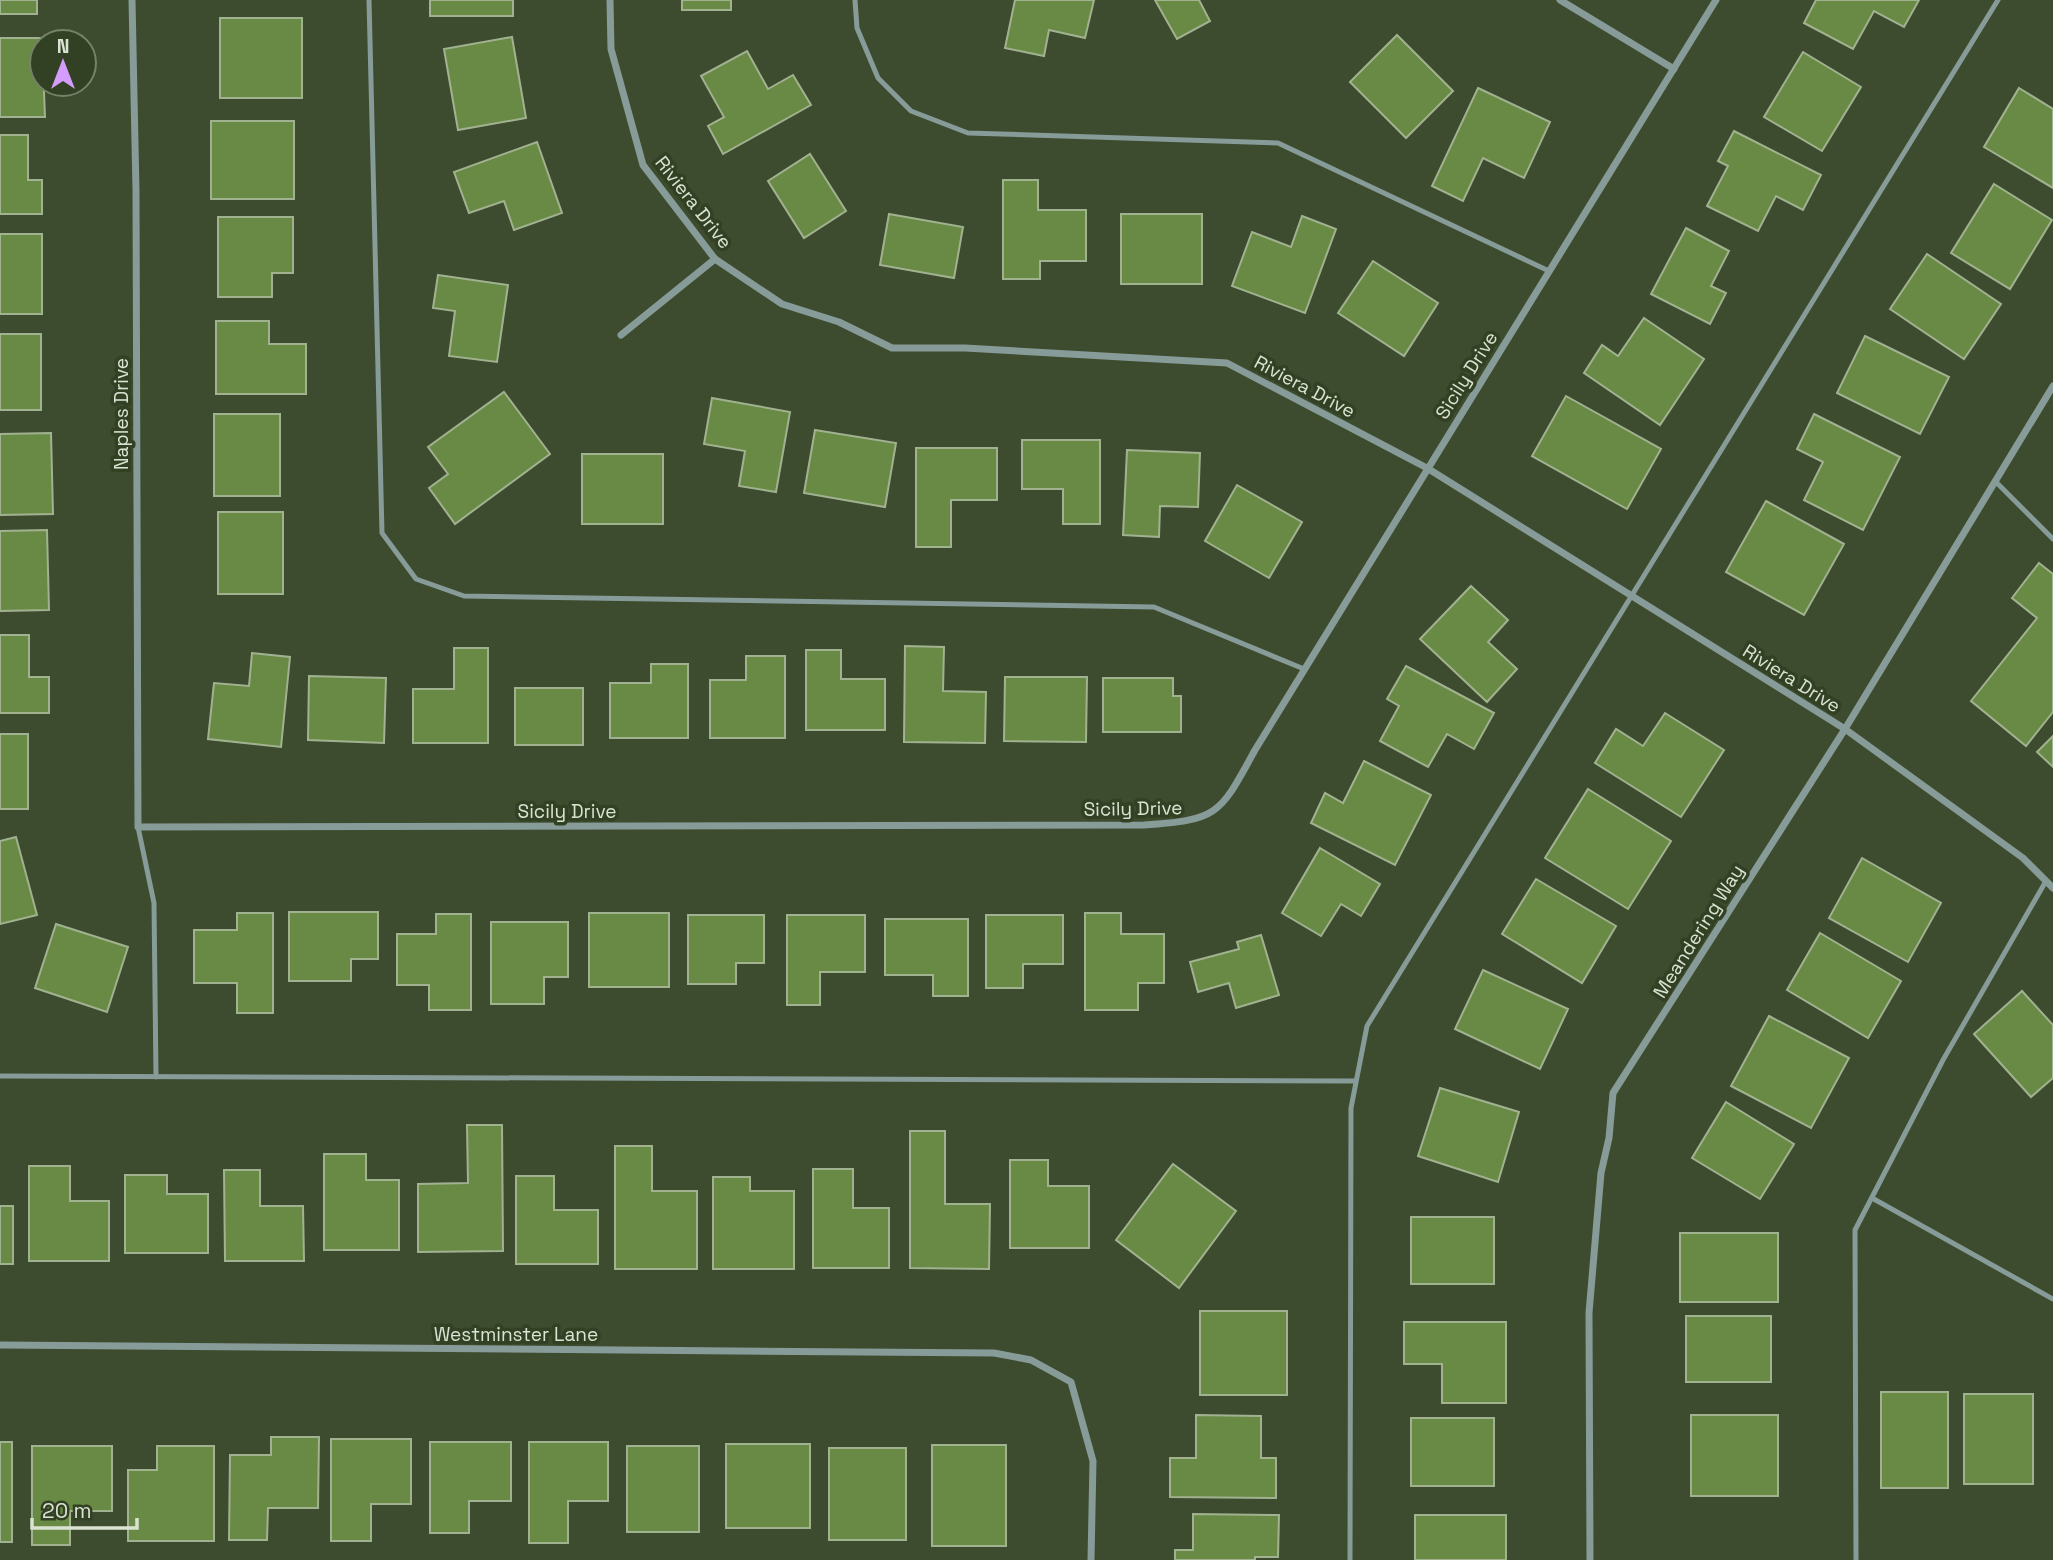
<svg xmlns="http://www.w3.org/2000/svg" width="2053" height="1560" font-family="'Space Grotesk',sans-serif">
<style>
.building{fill:#698a44;stroke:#a1b291;stroke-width:2}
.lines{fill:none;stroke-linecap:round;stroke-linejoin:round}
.lane{stroke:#879b99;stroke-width:5}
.street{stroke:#879b99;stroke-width:7}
.labels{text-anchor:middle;stroke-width:7;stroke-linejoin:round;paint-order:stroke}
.street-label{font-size:19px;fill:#dae3d2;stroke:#324124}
</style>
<rect width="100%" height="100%" fill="#3d4b2e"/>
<g class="building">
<rect x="0" y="0" width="37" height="14"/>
<rect x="430" y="0" width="83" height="16"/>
<rect x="682" y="0" width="49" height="10"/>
<path d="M1015 0H1094L1085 38 1049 30 1044 56 1005 48Z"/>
<path d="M1155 0H1199L1210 21 1177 39Z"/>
<path d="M1816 0H1919L1904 27 1874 11 1853 49 1804 23Z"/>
<rect x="220" y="18" width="82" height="80"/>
<path d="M1397 35 1453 91 1406 138 1350 82Z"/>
<path d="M512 37 526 118 458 130 444 49Z"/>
<path d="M0 38H45L42 42 45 117H0Z"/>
<path d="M747 51 768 89 793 75 811 105 723 154 708 126 724 117 701 76Z"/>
<path d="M1803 52 1861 87 1822 151 1764 117Z"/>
<path d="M1478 88 1550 122 1524 178 1483 158 1463 201 1432 186Z"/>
<path d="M2019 88 2053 109V188L1984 147Z"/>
<rect x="211" y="121" width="83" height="78"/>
<path d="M1734 131 1821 175 1803 210 1776 196 1758 231 1707 206 1728 166 1718 161Z"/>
<path d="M0 135H28V180H42V214H0Z"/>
<path d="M537 142 562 213 514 230 504 201 469 213 454 172Z"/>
<path d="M810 154 846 211 804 238 768 181Z"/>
<path d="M1003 180H1038V210H1086V261H1040V279H1003Z"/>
<path d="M1994 184 2052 220 2010 289 1951 253Z"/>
<path d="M889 214 963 227 954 278 880 265Z"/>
<rect x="1121" y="214" width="81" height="70"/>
<path d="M1302 216 1336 229 1305 313 1232 286 1252 232 1291 247Z"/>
<path d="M218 217H293V273H272V297H218Z"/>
<path d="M1686 228 1729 251 1711 286 1726 293 1710 324 1651 294Z"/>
<rect x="0" y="234" width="42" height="80"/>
<path d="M1927 254 2001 304 1964 359 1890 309Z"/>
<path d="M1373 261 1438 303 1404 356 1338 313Z"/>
<path d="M438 275 508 285 497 362 449 356 455 311 433 308Z"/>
<path d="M1644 318 1704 359 1660 425 1584 373 1602 345 1618 356Z"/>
<path d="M216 321H269V344H306V394H216Z"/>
<rect x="0" y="334" width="41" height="76"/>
<path d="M1865 336 1949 377 1920 434 1837 393Z"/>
<path d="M504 392 550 454 455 524 429 488 448 474 428 447Z"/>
<path d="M1566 396 1661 449 1627 509 1532 456Z"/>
<path d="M712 398 790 412 776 492 739 486 745 451 704 444Z"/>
<rect x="214" y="414" width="66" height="82"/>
<path d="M1814 414 1900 457 1863 530 1804 500 1823 462 1797 449Z"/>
<path d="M815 430 896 443 885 507 804 493Z"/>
<path d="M51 433 53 514 0 515V434Z"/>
<path d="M1022 440H1100V524H1063V489H1022Z"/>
<path d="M916 448H997V500H951V547H916Z"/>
<path d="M1127 450 1200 453 1198 507 1160 506 1159 537 1123 535Z"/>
<rect x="582" y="454" width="81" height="70"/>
<path d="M1237 485 1302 522 1269 578 1205 541Z"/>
<path d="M1766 501 1844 544 1804 615 1726 572Z"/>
<rect x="218" y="512" width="65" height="82"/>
<path d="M47 530 49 610 0 611V531Z"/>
<path d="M2039 563 2053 574V712L2026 746 1971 701 2037 618 2012 598Z"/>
<path d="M1471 586 1508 620 1488 642 1517 669 1487 702 1420 639Z"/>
<path d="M0 635H29V677H49V713H0Z"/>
<path d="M905 646 944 647 943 691 986 692 985 743 904 742Z"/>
<path d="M454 648H488V743H413V689H454Z"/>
<path d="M806 650H841V679H885V730H806Z"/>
<path d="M252 653 290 657 281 747 208 739 214 683 249 686Z"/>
<path d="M746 656H785V738H710V680H746Z"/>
<path d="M651 664H688V738H610V683H651Z"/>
<path d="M1406 666 1494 713 1474 749 1447 734 1428 767 1380 741 1399 706 1387 699Z"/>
<path d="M309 676 386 678 384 743 308 740Z"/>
<path d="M1005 677H1087L1086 742 1004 741Z"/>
<path d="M1103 678H1173V696H1181V732H1103Z"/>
<rect x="515" y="688" width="68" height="57"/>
<path d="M1665 713 1724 750 1681 817 1595 763 1616 729 1643 746Z"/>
<rect x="0" y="734" width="28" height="75"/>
<path d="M2053 736V767L2037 752Z"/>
<path d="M1364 761 1431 795 1395 865 1311 823 1325 793 1343 803Z"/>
<path d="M1588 789 1671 841 1628 909 1545 858Z"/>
<path d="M16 837 37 915 0 924V841Z"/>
<path d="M1320 848 1380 884 1361 916 1341 904 1321 936 1282 913Z"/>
<path d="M1862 858 1941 903 1908 962 1829 918Z"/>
<path d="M1536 879 1616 926 1582 983 1502 934Z"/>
<path d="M289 912H378V959H351V981H289Z"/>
<path d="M237 913H273V1013H237V983H194V930H237Z"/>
<rect x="589" y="913" width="80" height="74"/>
<path d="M1085 913H1121V934H1164V983H1138V1010H1085Z"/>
<path d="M436 914H471V1010H429V985H397V934H436Z"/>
<path d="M688 915H764V963H736V984H688Z"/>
<path d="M787 915H865V972H820V1005H787Z"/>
<path d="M986 915H1063V964H1023V988H986Z"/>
<path d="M885 919H968V996H933V975H885Z"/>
<path d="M491 922H568V977H544V1004H491Z"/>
<path d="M56 924 128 947 107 1012 35 988Z"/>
<path d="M1820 933 1901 981 1868 1038 1787 990Z"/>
<path d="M1261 935 1279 995 1236 1008 1229 983 1198 992 1190 962 1239 949 1237 942Z"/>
<path d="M1483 970 1568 1009 1540 1069 1455 1029Z"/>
<path d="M2022 991 2053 1025V1078L2031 1097 1974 1034Z"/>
<path d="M1769 1016 1849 1058 1811 1128 1731 1086Z"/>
<path d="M1440 1088 1519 1112 1498 1182 1418 1156Z"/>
<path d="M1726 1102 1794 1144 1760 1199 1692 1158Z"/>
<path d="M467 1125H502L503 1251 418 1252V1184L468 1183Z"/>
<path d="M910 1131H945V1204H990L989 1269 910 1268Z"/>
<path d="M615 1146H652V1191H697V1269H615Z"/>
<path d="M324 1154H366V1180H399V1250H324Z"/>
<path d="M1010 1160H1048V1186H1089V1248H1010Z"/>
<path d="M1173 1164 1236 1211 1179 1288 1116 1240Z"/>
<path d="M29 1166H70V1201H109V1261H29Z"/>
<path d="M813 1169H853V1208H889V1268H813Z"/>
<path d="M224 1170H260V1206H303L304 1261H225Z"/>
<path d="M125 1175H167V1194H208V1253H125Z"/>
<path d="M516 1176H554V1210H598V1264H516Z"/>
<path d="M713 1177H750V1191H794V1269H713Z"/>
<rect x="0" y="1206" width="13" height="58"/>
<rect x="1411" y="1217" width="83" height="67"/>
<rect x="1680" y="1233" width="98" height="69"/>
<rect x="1200" y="1311" width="87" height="84"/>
<rect x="1686" y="1316" width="85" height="66"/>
<path d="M1404 1322H1506V1403H1442V1364H1404Z"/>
<rect x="1881" y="1392" width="67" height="96"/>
<rect x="1964" y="1394" width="69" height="90"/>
<path d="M1196 1415 1261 1416V1458H1276V1498L1170 1497V1458H1196Z"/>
<rect x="1691" y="1415" width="87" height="81"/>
<rect x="1411" y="1418" width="83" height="68"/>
<path d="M271 1437H319L318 1508H268L267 1540H229L230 1455H271Z"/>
<path d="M331 1439H411V1504H371V1541H331Z"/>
<rect x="0" y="1442" width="12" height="100"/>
<path d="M430 1442H511V1501H469V1533H430Z"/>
<path d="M529 1442H608V1501H568V1543H529Z"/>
<rect x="726" y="1444" width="84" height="84"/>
<rect x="932" y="1445" width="74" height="101"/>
<path d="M32 1446H112V1511H70V1545H32Z"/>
<path d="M157 1446H214V1541H128V1470H157Z"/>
<rect x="627" y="1446" width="72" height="86"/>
<rect x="829" y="1448" width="77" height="92"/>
<path d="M1193 1514 1279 1515 1278 1557H1255V1560H1175V1550H1193Z"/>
<rect x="1415" y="1515" width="91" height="45"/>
</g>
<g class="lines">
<g class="lane">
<path d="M369 0 382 533 416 579 464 596 1154 607 1304 669"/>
<path d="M855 0 857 28 878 78 911 111 968 133 1278 143 1549 271"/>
<path d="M1995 481 2053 539"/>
<path d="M138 827 154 903 156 1077"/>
<path d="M0 1076 1355 1081"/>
<path d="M1872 1198 2053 1299"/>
<path d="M1350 1560 1351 1108 1367 1026 1998 0"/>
<path d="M1856 1560 1855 1230 1943 1060 2046 881"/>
</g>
<g class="street">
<path d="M132 0 136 191 138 827 1144 825C1219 820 1220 814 1255 750L1716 0"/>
<path d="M610 0 611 49 643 165 715 259 782 304 839 322 892 348H965L1227 363 1427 468 1845 729 2023 858 2053 888"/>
<path d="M1560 0 1674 69"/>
<path d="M621 335 715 259"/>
<path d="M0 1345 994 1353 1031 1360 1071 1382 1093 1461 1091 1560"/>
<path d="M1590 1560 1589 1313 1601 1173 1609 1138 1613 1093 1845 729 2053 386"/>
</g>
</g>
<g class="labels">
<g class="street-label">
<text transform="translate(694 202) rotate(52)" y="7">Riviera Drive</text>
<text transform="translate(1466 375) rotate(-58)" y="7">Sicily Drive</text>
<text transform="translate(1305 386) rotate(28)" y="7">Riviera Drive</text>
<text transform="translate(121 414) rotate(-90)" y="7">Naples Drive</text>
<text transform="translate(1792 678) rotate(32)" y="7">Riviera Drive</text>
<text transform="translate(1133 808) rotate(-1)" y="7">Sicily Drive</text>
<text x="567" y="818">Sicily Drive</text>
<text transform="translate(1698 931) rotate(-58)" y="7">Meandering Way</text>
<text x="516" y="1341">Westminster Lane</text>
</g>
</g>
<g transform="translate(63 63)"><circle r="33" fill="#324124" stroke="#75826a" stroke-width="2"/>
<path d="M0-5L12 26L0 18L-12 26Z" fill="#d49cfc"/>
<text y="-10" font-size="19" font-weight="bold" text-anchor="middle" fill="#dae3d2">N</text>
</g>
<path d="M32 1518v10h105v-10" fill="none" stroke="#dae3d2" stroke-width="3.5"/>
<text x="42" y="1518" font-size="21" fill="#dae3d2" stroke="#324124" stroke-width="5" paint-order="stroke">20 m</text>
</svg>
